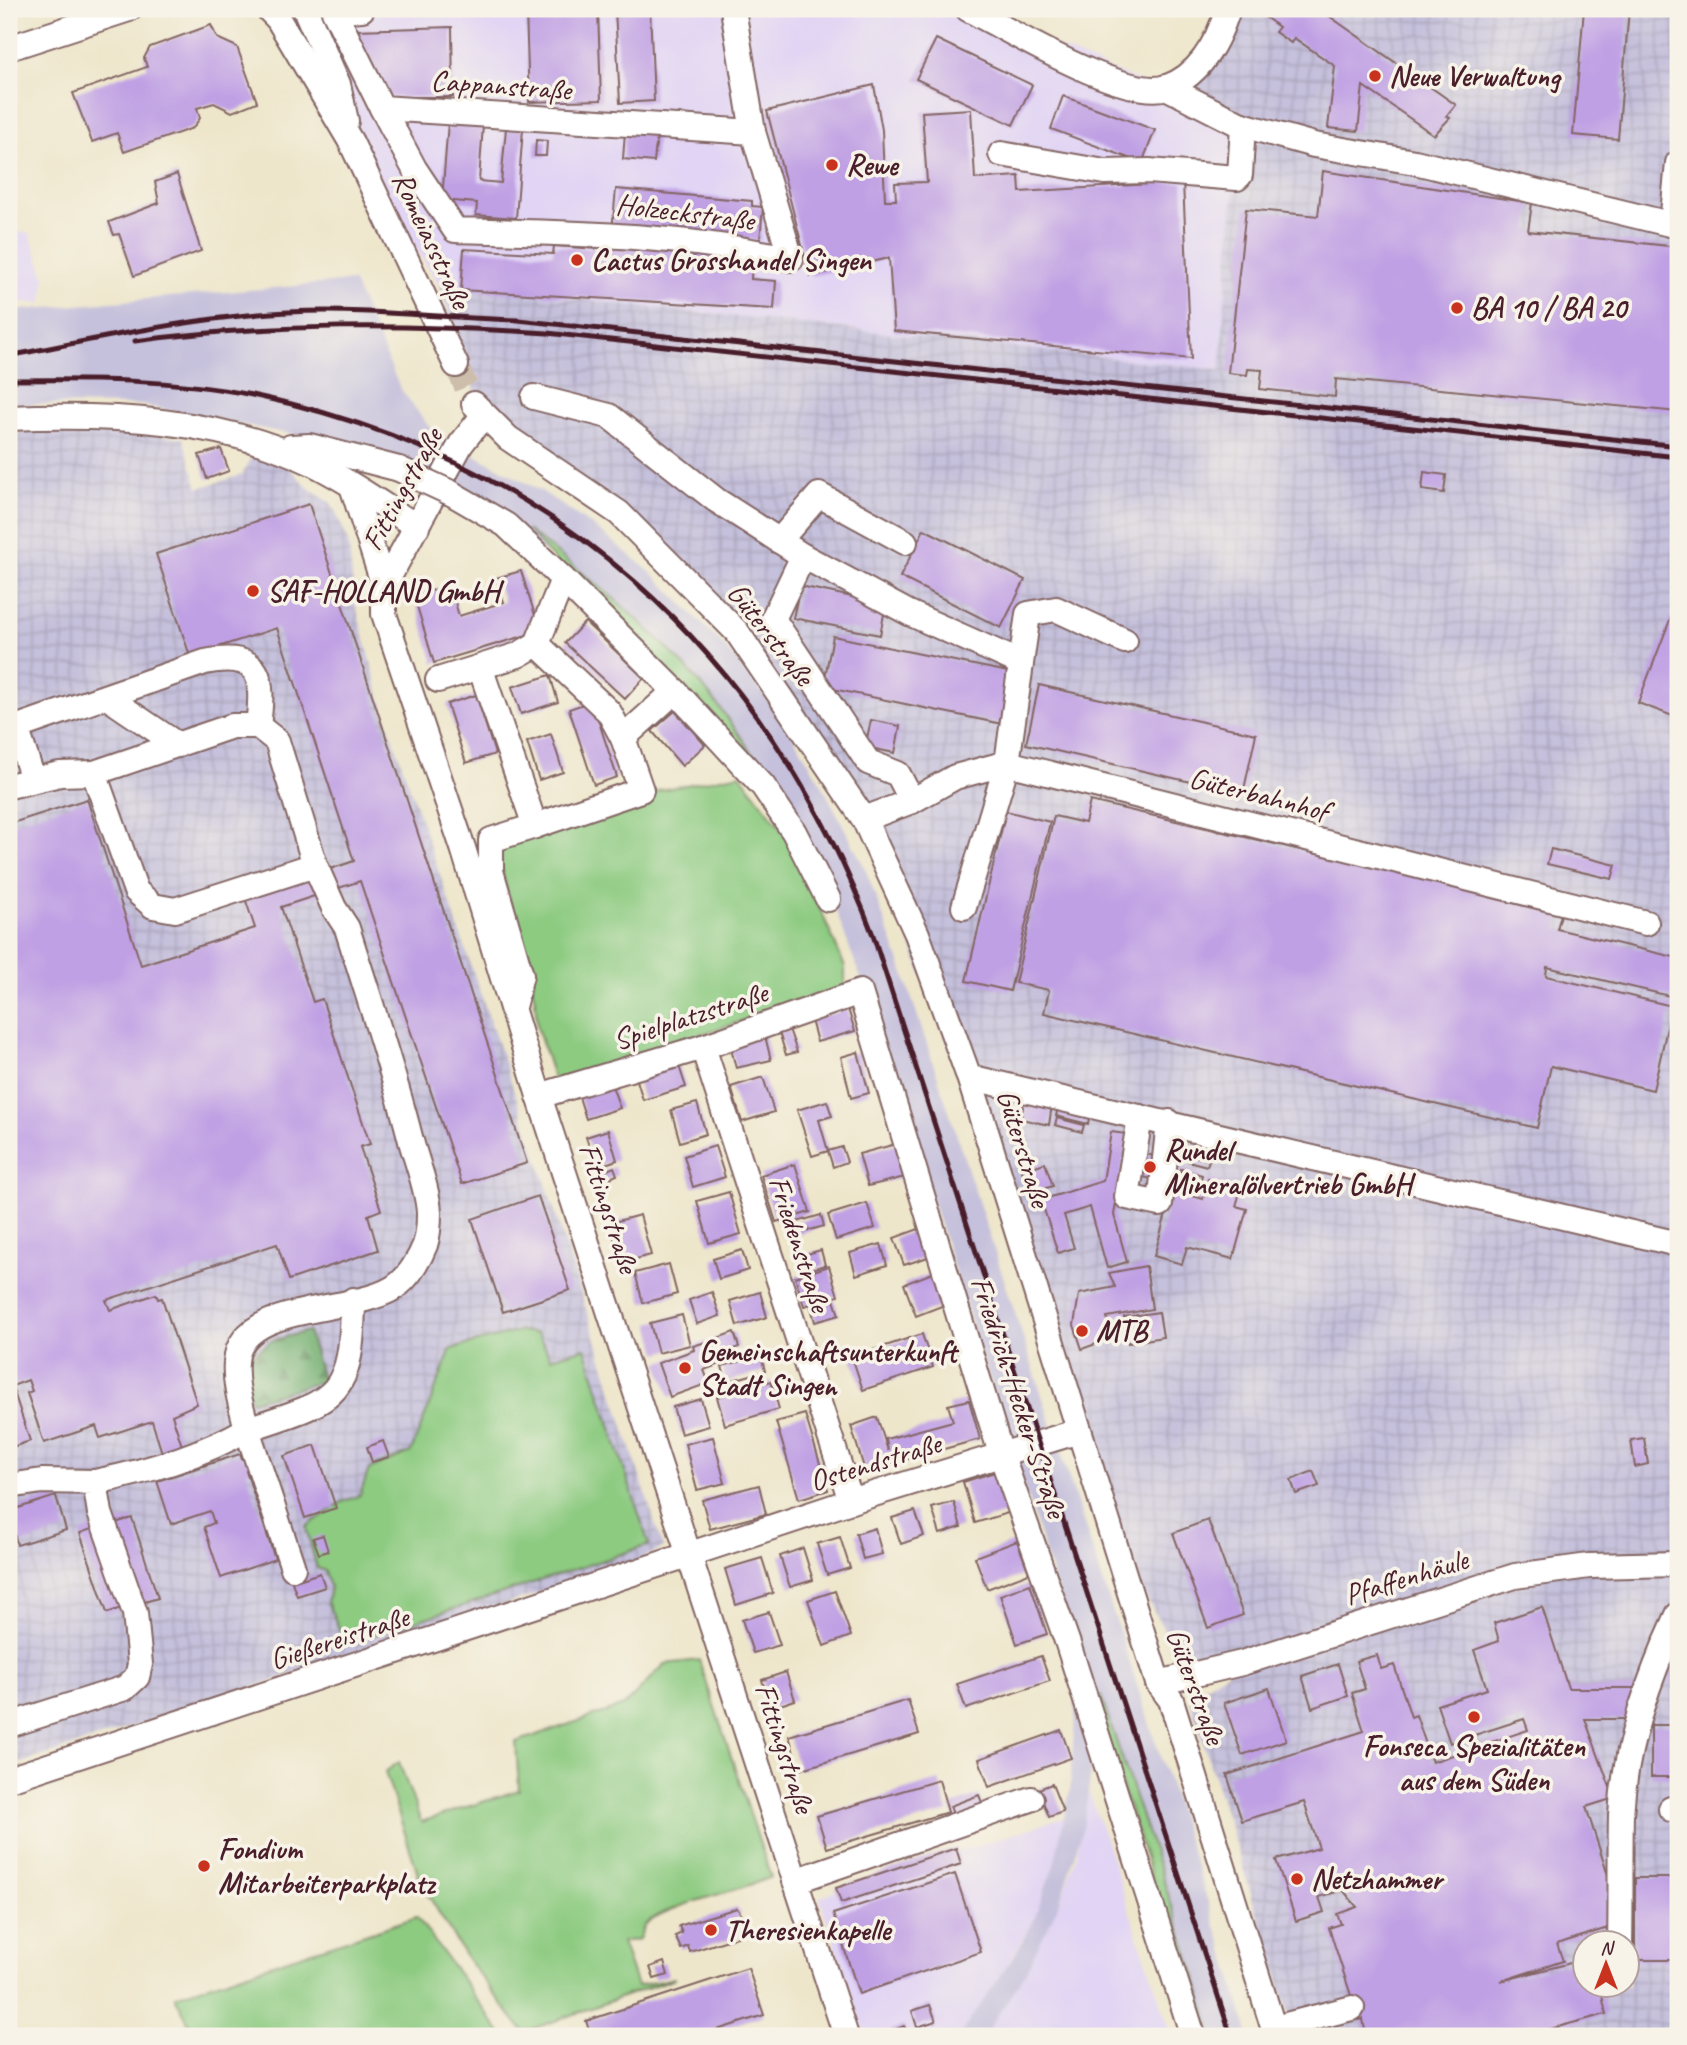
<svg xmlns="http://www.w3.org/2000/svg" width="1687" height="2045" font-family="Caveat,sans-serif">
<style>
.built{fill:#e1d4f4}
.industrial{fill:url(#industrial-grid);fill-rule:evenodd}
.railway{fill:#c5c0db}
.green{fill:#8dcb81;stroke:#6c7556;stroke-width:2}
.forest{fill:url(#forest-firs);stroke:#5e674d;stroke-width:2}
.building{fill:#c0a0e4}
.lines{fill:none;stroke-linecap:round;stroke-linejoin:round}
.minor-tunnel{stroke:#cdbeab;stroke-width:24;stroke-dasharray:24 12;stroke-linecap:butt}
.minor-casing{stroke:#836563;stroke-width:28}
.minor{stroke:#fff;stroke-width:24}
.rail{stroke:#4a1f2b;stroke-width:5}
.minor-bridge-casing{stroke:#836563;stroke-width:28;stroke-linecap:butt}
.minor-bridge{stroke:#fff;stroke-width:24}
.poi-dot{fill:#c8321e;stroke:#f7f3e8;stroke-width:2.5}
.labels{text-anchor:middle;stroke-width:7;stroke-linejoin:round;paint-order:stroke}
.poi-label{font-size:30px;font-weight:bold;fill:#4a1f2b;stroke:#f7f3e8;text-anchor:start}
.street-label{font-size:30px;fill:#4a1f2b;stroke:#f7f3e8}
</style>
<defs>
<pattern id="industrial-grid" width="8" height="8" patternUnits="userSpaceOnUse" patternTransform="scale(1.75)"><rect width="8" height="8" fill="#c5c0db"/><path d="M0 4h8M4 0v8" fill="none" stroke="#aba5bc"/></pattern>
<pattern id="forest-firs" width="22" height="20" patternUnits="userSpaceOnUse" patternTransform="scale(1.75)"><rect width="22" height="20" fill="#72af6f"/><path d="M5 1l3.5 6h-7zM16 11l3.5 6h-7z" fill="#608e5b"/></pattern>
</defs>
<rect width="100%" height="100%" fill="#f7f3e8"/>
<filter id="ink" filterUnits="userSpaceOnUse"><feTurbulence type="fractalNoise" baseFrequency=".0143" numOctaves="2"/><feDisplacementMap in="SourceGraphic" scale="14" xChannelSelector="R" yChannelSelector="G"/><feConvolveMatrix kernelMatrix="1 2 1 2 8 2 1 2 1" color-interpolation-filters="sRGB"/></filter>
<filter id="wash" filterUnits="userSpaceOnUse"><feTurbulence type="fractalNoise" baseFrequency=".00686" numOctaves="4" result="noise"/><feDisplacementMap in="SourceGraphic" scale="28" xChannelSelector="R" yChannelSelector="G"/><feGaussianBlur stdDeviation="1.57" result="paint"/><feColorMatrix in="noise" values="0 0 0 0 0 0 0 0 0 0 0 0 0 0 0 0 0 1.4 0 .05"/><feComposite in="paint" operator="in"/></filter>
<g filter="url(#wash)">
<rect width="100%" height="100%" fill="#eee6cb"/>
<g class="built">
<path d="M284 9H968L1239 124 1221 370 439 284 363 167 290 14Z"/>
<path d="M29 232 45 276 43 303 9 302V233Z"/>
<path d="M1089 1792 1172 2036H984L1023 1977 1059 1904 1075 1860Z"/>
<path d="M1065 1817 1054 1865 1033 1922 996 1984 959 2036H866L819 1897Z"/>
</g>
<g class="industrial">
<path d="M1228 9H1678V2036H1296L1189 1698 1240 1663 1183 1664 1115 1541 1011 1213 864 819 662 554 483 416 439 284 1220 370 1239 124 1166 87 1183 77ZM1586 1944H1628V1986H1586Z"/>
<path d="M46 430 120 431 183 438 198 488 242 475 254 452 287 465 307 487 332 504 348 541 355 603 386 718 543 1175 663 1548 635 1562 9 1767V433Z"/>
</g>
<path class="railway" d="M353 281 400 388 433 432 543 492 597 529 654 575 721 643 776 708 821 783 865 868 900 962 1229 1966 1249 2036H1212L1199 1985 1101 1696 1093 1698 1092 1765 1083 1827 1059 1904 1023 1977 984 2036H959L1014 1956 1033 1922 1054 1865 1070 1790 1075 1716 1072 1650 1061 1601 860 976 828 890 791 814 745 741 699 683 638 619 580 570 337 443 141 405 9 404V311Z"/>
<g class="green">
<path d="M527 530C588 576 649 624 699 682 734 723 762 768 791 814Z"/>
<path d="M740 774 792 843 845 967V989L554 1080 537 1027 535 999 496 849 661 790Z"/>
<path d="M519 1331 537 1333 551 1358 585 1348 649 1545 346 1644 327 1602 330 1587 325 1571 317 1568 306 1527 342 1502 360 1495 369 1469 411 1452 451 1349Z"/>
<path d="M699 1660 771 1877C743 1890 662 1906 646 1924 643 1927 641 1935 639 1939L622 1942 637 1986 675 1978 524 2032 467 1959 421 1883 385 1772 399 1762 421 1822 519 1790 516 1742 624 1706 665 1664Z"/>
<path d="M1101 1696 1199 1985 1212 2036H1203L1093 1698Z"/>
<path d="M417 1917 503 2036H195L175 1996Z"/>
</g>
<path class="forest" d="M308 1331 323 1381 252 1401 246 1386 248 1358 271 1341Z"/>
<g id="blocks">
<g class="building">
<path d="M526 9H598L601 100 529 102Z"/>
<path d="M615 9H650L654 101 620 103Z"/>
<path d="M1259 9H1319L1456 105 1447 116 1450 118 1434 135 1363 86 1358 131 1328 128 1335 66 1294 38 1291 43 1275 32 1279 27 1258 12Z"/>
<path d="M1584 9H1629L1618 139 1573 135Z"/>
<path d="M211 25 217 38 237 47 257 102 232 112 214 103 197 108 200 118 193 128 124 152 117 133 92 142 73 93 147 67 144 58 150 47Z"/>
<path d="M452 27 453 97H385L356 30Z"/>
<path d="M936 39 1032 85 1013 125 916 79Z"/>
<path d="M874 85 882 130 885 200H896L895 183 927 182 922 112 971 109 975 179 1019 176 1020 192 1183 182 1191 359 894 331 889 258 810 276 767 111Z"/>
<path d="M1063 96 1155 130 1142 163 1051 129Z"/>
<path d="M448 122 483 125 479 181 501 183 506 128 523 129 516 218 476 215 477 203 442 200Z"/>
<path d="M625 132 657 134 654 162 623 159Z"/>
<path d="M536 140 547 141 546 156H535Z"/>
<path d="M1323 171 1532 203 1528 231 1678 247V412L1336 379 1335 397 1260 389 1262 370 1248 369 1247 375 1228 373 1246 209 1318 216Z"/>
<path d="M177 174 201 251 134 276 119 234 114 235 109 222 159 203 155 182Z"/>
<path d="M616 189 752 201V206L763 207 760 240 612 231Z"/>
<path d="M598 239 752 256 751 279 776 281 774 309 461 290 464 249 553 254 554 246 597 249Z"/>
<path d="M221 449 229 471 207 479 199 455Z"/>
<path d="M1424 472 1446 475 1444 493 1422 490Z"/>
<path d="M309 504 527 1163 462 1184 360 881 281 907 313 1002 322 999 370 1144 360 1147 381 1210 368 1215 378 1250 289 1280 277 1244 106 1300 110 1310 156 1294 158 1299 162 1298 197 1404 172 1415 182 1446 162 1453 152 1421 100 1438 96 1426 44 1443 27 1393 32 1391 28 1380 12 1386 30 1441 9 1448V824L87 799 141 965 255 928 245 898 354 861 277 628 190 656 156 554Z"/>
<path d="M924 529 1025 580 1001 628 900 577Z"/>
<path d="M521 571 540 631 434 663 414 596 450 585 459 616 504 602 496 578Z"/>
<path d="M800 586 886 604 880 635 793 618Z"/>
<path d="M1678 599V718L1638 703Z"/>
<path d="M585 622 644 678 625 699 565 643Z"/>
<path d="M833 636 1013 673 1002 724 823 687Z"/>
<path d="M550 675 558 702 521 714 512 687Z"/>
<path d="M1039 685 1256 734 1243 794 1026 744Z"/>
<path d="M476 695 495 754 466 763 447 704Z"/>
<path d="M592 701 617 777 594 785 569 709Z"/>
<path d="M675 711 705 745 682 766 652 731Z"/>
<path d="M871 720 900 726 895 753 865 747Z"/>
<path d="M551 734 563 772 539 780 527 742Z"/>
<path d="M1090 801 1562 911 1557 929 1678 958V998L1547 967 1546 976 1672 1006 1653 1090 1551 1066 1537 1128 1044 1013 1049 990 1015 983 1054 816 1085 823Z"/>
<path d="M1006 811 1050 822 1010 991 966 981Z"/>
<path d="M1551 849 1616 865 1612 879 1547 864Z"/>
<path d="M848 1009 855 1031 817 1042 811 1020Z"/>
<path d="M789 1029 797 1052 786 1055 779 1032Z"/>
<path d="M765 1036 771 1060 736 1068 730 1045Z"/>
<path d="M858 1052 869 1093 851 1098 841 1057Z"/>
<path d="M678 1063 686 1087 643 1100 636 1077Z"/>
<path d="M763 1077 774 1112 742 1122 731 1087Z"/>
<path d="M612 1086 620 1108 586 1119 579 1097Z"/>
<path d="M1024 1100 1052 1105 1049 1125 1021 1119Z"/>
<path d="M827 1101 832 1116 819 1120 828 1151 812 1156 797 1110Z"/>
<path d="M697 1103 706 1134 680 1142 671 1110Z"/>
<path d="M1058 1108 1090 1117 1088 1124 1056 1116Z"/>
<path d="M1057 1118 1084 1125 1082 1132 1055 1125Z"/>
<path d="M608 1130 617 1160 596 1167 586 1137Z"/>
<path d="M1111 1132 1127 1134 1114 1215 1127 1262 1107 1268 1090 1207 1064 1215 1074 1248 1058 1253 1041 1200 1103 1181Z"/>
<path d="M896 1144 905 1177 868 1186 859 1154Z"/>
<path d="M715 1146 725 1177 693 1187 684 1156Z"/>
<path d="M1192 1146 1211 1151 1210 1158 1190 1153Z"/>
<path d="M842 1147 847 1162 833 1167 828 1151Z"/>
<path d="M1142 1153 1162 1158 1158 1180 1137 1176Z"/>
<path d="M1190 1155 1209 1160 1207 1166 1188 1161Z"/>
<path d="M1045 1163 1053 1186 1029 1193 1022 1170Z"/>
<path d="M795 1164 810 1212 776 1222 761 1175Z"/>
<path d="M614 1167 617 1175 603 1181 600 1173Z"/>
<path d="M1181 1169 1202 1175 1200 1183 1179 1177Z"/>
<path d="M1208 1179 1241 1189 1236 1206 1247 1209 1233 1259 1187 1247 1182 1264 1154 1256 1173 1190 1203 1199Z"/>
<path d="M729 1192 741 1234 709 1243 697 1201Z"/>
<path d="M538 1196 570 1290 503 1312 472 1219Z"/>
<path d="M867 1203 875 1228 836 1240 828 1215Z"/>
<path d="M640 1215 651 1255 621 1263 610 1223Z"/>
<path d="M821 1215 824 1226 793 1235 790 1224Z"/>
<path d="M924 1227 934 1255 904 1265 894 1238Z"/>
<path d="M881 1244 887 1265 856 1275 850 1253Z"/>
<path d="M742 1250 748 1270 719 1279 713 1259Z"/>
<path d="M821 1250 825 1265 805 1271 800 1256Z"/>
<path d="M669 1264 677 1294 643 1303 635 1273Z"/>
<path d="M829 1266 838 1296 804 1306 795 1277Z"/>
<path d="M1146 1266 1152 1309 1107 1317 1112 1338 1082 1349 1074 1325 1079 1294 1115 1287 1109 1273Z"/>
<path d="M935 1272 947 1304 916 1316 904 1284Z"/>
<path d="M712 1292 720 1316 697 1324 689 1300Z"/>
<path d="M760 1292 767 1317 737 1326 730 1301Z"/>
<path d="M834 1300 839 1315 815 1322 811 1307Z"/>
<path d="M1159 1312 1163 1337 1128 1343 1124 1317Z"/>
<path d="M682 1315 690 1345 658 1353 650 1323Z"/>
<path d="M734 1332 739 1347 717 1355 712 1340Z"/>
<path d="M922 1334 933 1367 863 1390 852 1357Z"/>
<path d="M709 1341 718 1365 704 1370 709 1383 670 1397 658 1363 694 1350 693 1346Z"/>
<path d="M761 1356 765 1371 726 1382 722 1366Z"/>
<path d="M771 1381 779 1409 725 1425 717 1397Z"/>
<path d="M701 1399 709 1426 681 1434 673 1407Z"/>
<path d="M969 1400 980 1439 865 1471 851 1426 877 1417 888 1451 886 1439 953 1421 948 1405Z"/>
<path d="M805 1414 828 1490 799 1499 776 1422Z"/>
<path d="M713 1437 725 1483 697 1490 685 1444Z"/>
<path d="M1644 1438 1648 1464 1635 1467 1631 1440Z"/>
<path d="M383 1441 389 1457 372 1462 367 1447Z"/>
<path d="M315 1445 336 1508 305 1518 284 1456Z"/>
<path d="M240 1454 242 1459 249 1457 253 1469 246 1471 275 1559 221 1578 204 1527 214 1523 210 1511 171 1524 157 1481Z"/>
<path d="M998 1471 1011 1512 975 1523 963 1482Z"/>
<path d="M1313 1471 1319 1486 1296 1494 1291 1480Z"/>
<path d="M759 1485 766 1514 710 1529 702 1500Z"/>
<path d="M56 1496 66 1530 17 1545 9 1511Z"/>
<path d="M954 1502 961 1527 940 1534 932 1508Z"/>
<path d="M915 1511 924 1536 901 1544 892 1518Z"/>
<path d="M132 1518 158 1598 141 1603 115 1523Z"/>
<path d="M1208 1520 1243 1615 1208 1628 1173 1533Z"/>
<path d="M97 1527 124 1607 107 1613 80 1533Z"/>
<path d="M875 1528 882 1554 863 1559 856 1534Z"/>
<path d="M323 1535 328 1551 319 1554 313 1538Z"/>
<path d="M840 1537 850 1568 827 1575 817 1544Z"/>
<path d="M1017 1541 1029 1573 987 1589 975 1557Z"/>
<path d="M803 1548 813 1580 790 1587 780 1556Z"/>
<path d="M762 1558 773 1593 736 1605 725 1569Z"/>
<path d="M320 1573 325 1587 297 1596 292 1582Z"/>
<path d="M1030 1584 1047 1634 1017 1644 1000 1595Z"/>
<path d="M835 1591 851 1636 824 1646 808 1600Z"/>
<path d="M1542 1607 1568 1688H1636L1627 1719H1585L1614 1798 1586 1807 1611 1885V1927L1557 1944 1563 1961 1501 1981 1586 1959V1986H1600L1606 2014 1524 2036H1366L1363 2019 1359 2020 1329 1928 1341 1924 1337 1914 1357 1907 1343 1890 1319 1897 1324 1912 1296 1921 1276 1860 1319 1848 1304 1802 1242 1821 1227 1775 1364 1731 1352 1693 1365 1689 1356 1661 1377 1655 1381 1669 1394 1665 1411 1717 1416 1715 1432 1762 1528 1730 1524 1719 1450 1743 1437 1705 1487 1689 1474 1650 1499 1641 1494 1623Z"/>
<path d="M769 1612 780 1645 753 1653 742 1620Z"/>
<rect x="1672" y="1654" width="6" height="32"/>
<path d="M1041 1656 1050 1681 966 1709 957 1684Z"/>
<path d="M1338 1664 1348 1696 1312 1708 1302 1676Z"/>
<path d="M786 1672 795 1700 771 1708 762 1680Z"/>
<path d="M1269 1688 1286 1740 1242 1755 1224 1703Z"/>
<path d="M908 1700 919 1734 799 1770 789 1736Z"/>
<path d="M1651 1725H1678V1772H1672V1777H1651Z"/>
<path d="M1061 1730 1071 1758 989 1787 979 1759Z"/>
<path d="M939 1780 948 1812 827 1848 817 1816Z"/>
<path d="M1052 1784 1063 1812 1049 1817 1038 1789Z"/>
<path d="M979 1795 985 1810 956 1821 950 1806Z"/>
<path d="M956 1848 961 1864 841 1903 836 1888Z"/>
<path d="M955 1874 981 1952 859 1994 833 1914Z"/>
<rect x="1635" y="1878" width="43" height="82"/>
<path d="M737 1908 741 1914 734 1923 740 1928V1936L690 1952 688 1946 681 1949 675 1936 682 1933 679 1926Z"/>
<path d="M664 1962 668 1975 654 1979 650 1967Z"/>
<path d="M748 1968 764 2015 698 2036H591L586 2021Z"/>
<path d="M930 2005 936 2021 917 2027 912 2011Z"/>
<path d="M904 2026 908 2036H877Z"/>
</g>
</g>
</g>
<g filter="url(#ink)">
<use href="#blocks" fill-opacity="0" stroke="#836563" stroke-width="2"/>
<g class="lines">
<path class="minor-tunnel" d="M456 365 474 404"/>
<defs>
<g id="minor">
<path d="M268 9 278 19 351 142 456 365"/>
<path d="M305 9 338 84 346 121"/>
<path d="M362 9 334 11 382 108 753 132"/>
<path d="M968 9C1009 30 1124 101 1167 87 1201 75 1218 41 1228 9"/>
<path d="M9 48 129 9"/>
<path d="M1166 87 1239 124 1314 145 1415 162 1678 226"/>
<path d="M382 108 414 168 455 230C567 233 681 234 791 259L753 132 733 9"/>
<path d="M1001 154 1105 172 1149 171 1237 178 1240 175 1243 125"/>
<path d="M1672 224 1678 163"/>
<path d="M534 397 609 416 716 500 803 556 909 613 1021 663"/>
<path d="M474 404 508 438 619 513 737 632 864 819 917 934 969 1077 1158 1683 1171 1700 1276 2036"/>
<path d="M483 416 461 444 384 586V614L463 848 539 1096 846 2036"/>
<path d="M9 418C110 414 219 418 312 463 349 481 383 505 417 527"/>
<path d="M291 447 310 446 399 469"/>
<path d="M352 486 384 586"/>
<path d="M451 493 506 525 563 579 537 644 518 655 480 667 535 826 491 840V871L521 975 513 1007"/>
<path d="M779 541 819 495 905 542"/>
<path d="M803 556 773 619 868 762 898 774 912 801"/>
<path d="M563 579 675 691 763 786 794 832 828 899"/>
<path d="M537 644 609 712 623 738 675 691"/>
<path d="M438 680 480 667"/>
<path d="M107 697 178 745"/>
<path d="M16 727 33 779"/>
<path d="M9 730 205 662C263 651 264 678 258 726"/>
<path d="M9 786 60 774 94 773"/>
<path d="M864 819 912 801 955 777 1007 763 1646 923"/>
<path d="M535 826 641 790 623 738"/>
<path d="M964 907 1007 763 1028 614 1056 609 1125 641"/>
<path d="M703 1047 851 1501"/>
<path d="M969 1077 1678 1244"/>
<path d="M539 1096 703 1047 860 992 1002 1457 1068 1644 1193 2036"/>
<path d="M1140 1117 1127 1197 1160 1204 1169 1122"/>
<path d="M95 1482C148 1471 201 1456 247 1429 242 1408 234 1385 236 1362 240 1299 361 1316 399 1284 410 1275 420 1258 425 1245 428 1236 429 1222 429 1213 428 1190 417 1163 411 1141 393 1069 369 999 347 928L334 908 315 865 277 741 258 726H232L94 773 136 891 153 906 175 910 315 865"/>
<path d="M9 1486 42 1481 95 1482 100 1513 135 1613 140 1664 137 1677 125 1688 9 1725"/>
<path d="M293 1568 247 1429C336 1400 352 1400 353 1300"/>
<path d="M1158 1683 1242 1663 1515 1576 1589 1566 1678 1564"/>
<path d="M9 1779 851 1501 1079 1431"/>
<path d="M1671 1809H1678"/>
<path d="M795 1881 1031 1799"/>
<path d="M1620 1944C1621 1901 1620 1857 1621 1815 1625 1744 1649 1677 1678 1615"/>
<path d="M1274 2028 1352 2008"/>
</g>
</defs>
<use href="#minor" class="minor-casing"/>
<use href="#minor" class="minor"/>
<g class="rail">
<path d="M135 341C272 323 409 324 547 333L1678 457"/>
<path d="M9 356C102 338 194 317 288 312 365 308 441 318 518 320L1678 446"/>
<path d="M9 380C90 379 172 379 252 395 553 457 765 651 873 935L1231 2036"/>
</g>
<defs>
<path id="minor-bridge" d="M399 469 451 493"/>
</defs>
<use href="#minor-bridge" class="minor-bridge-casing"/>
<use href="#minor-bridge" class="minor-bridge"/>
</g>
</g>
<g class="poi-dot">
<circle cx="1375" cy="76" r="7"/>
<circle cx="832" cy="165" r="7"/>
<circle cx="577" cy="260" r="7"/>
<circle cx="1457" cy="308" r="7"/>
<circle cx="253" cy="591" r="7"/>
<circle cx="1150" cy="1167" r="7"/>
<circle cx="1082" cy="1331" r="7"/>
<circle cx="685" cy="1368" r="7"/>
<circle cx="1474" cy="1717" r="7"/>
<circle cx="204" cy="1866" r="7"/>
<circle cx="1297" cy="1879" r="7"/>
<circle cx="711" cy="1930" r="7"/>
</g>
<g class="labels">
<g class="poi-label">
<text x="1389" y="86">Neue Verwaltung</text>
<text x="846" y="175">Rewe</text>
<text x="591" y="270">Cactus Grosshandel Singen</text>
<text x="1471" y="318">BA 10 / BA 20</text>
<text x="267" y="601">SAF-HOLLAND GmbH</text>
<text x="1164" y="1160">Rundel<tspan x="1164" dy="34">Mineralölvertrieb GmbH</tspan></text>
<text x="1096" y="1341">MTB</text>
<text x="699" y="1361">Gemeinschaftsunterkunft<tspan x="699" dy="34">Stadt Singen</tspan></text>
<text x="1474" y="1756" text-anchor="middle">Fonseca Spezialitäten<tspan x="1474" dy="34">aus dem Süden</tspan></text>
<text x="218" y="1859">Fondium<tspan x="218" dy="34">Mitarbeiterparkplatz</tspan></text>
<text x="1311" y="1889">Netzhammer</text>
<text x="725" y="1940">Theresienkapelle</text>
</g>
<g class="street-label">
<text transform="translate(501 85) rotate(4)" y="10">Cappanstraße</text>
<text transform="translate(685 212) rotate(7)" y="10">Holzeckstraße</text>
<text transform="translate(432 240) rotate(65)" y="10">Romeiasstraße</text>
<text transform="translate(402 489) rotate(-61)" y="10">Fittingstraße</text>
<text transform="translate(771 634) rotate(52)" y="10">Güterstraße</text>
<text transform="translate(1259 794) rotate(14)" y="10">Güterbahnhof</text>
<text transform="translate(690 1016) rotate(-18)" y="10">Spielplatzstraße</text>
<text transform="translate(1024 1148) rotate(73)" y="10">Güterstraße</text>
<text transform="translate(609 1208) rotate(72)" y="10">Fittingstraße</text>
<text transform="translate(800 1244) rotate(72)" y="10">Friedenstraße</text>
<text transform="translate(1019 1397) rotate(72)" y="10">Friedrich-Hecker-Straße</text>
<text transform="translate(875 1462) rotate(-17)" y="10">Ostendstraße</text>
<text transform="translate(1406 1577) rotate(-17)" y="10">Pfaffenhäule</text>
<text transform="translate(339 1638) rotate(-18)" y="10">Gießereistraße</text>
<text transform="translate(1196 1686) rotate(70)" y="10">Güterstraße</text>
<text transform="translate(785 1748) rotate(72)" y="10">Fittingstraße</text>
</g>
</g>
<rect width="1687" height="2045" fill="none" stroke="#f7f3e8" stroke-width="35"/>
<g transform="translate(1606 1964)"><circle r="33" fill="#f7f3e8" stroke="#b29e9c" stroke-width="2"/>
<path d="M0-5L12 26L0 18L-12 26Z" fill="#c8321e"/>
<text y="-10" font-size="19" font-weight="bold" text-anchor="middle" fill="#4a1f2b">N</text>
</g>
</svg>
